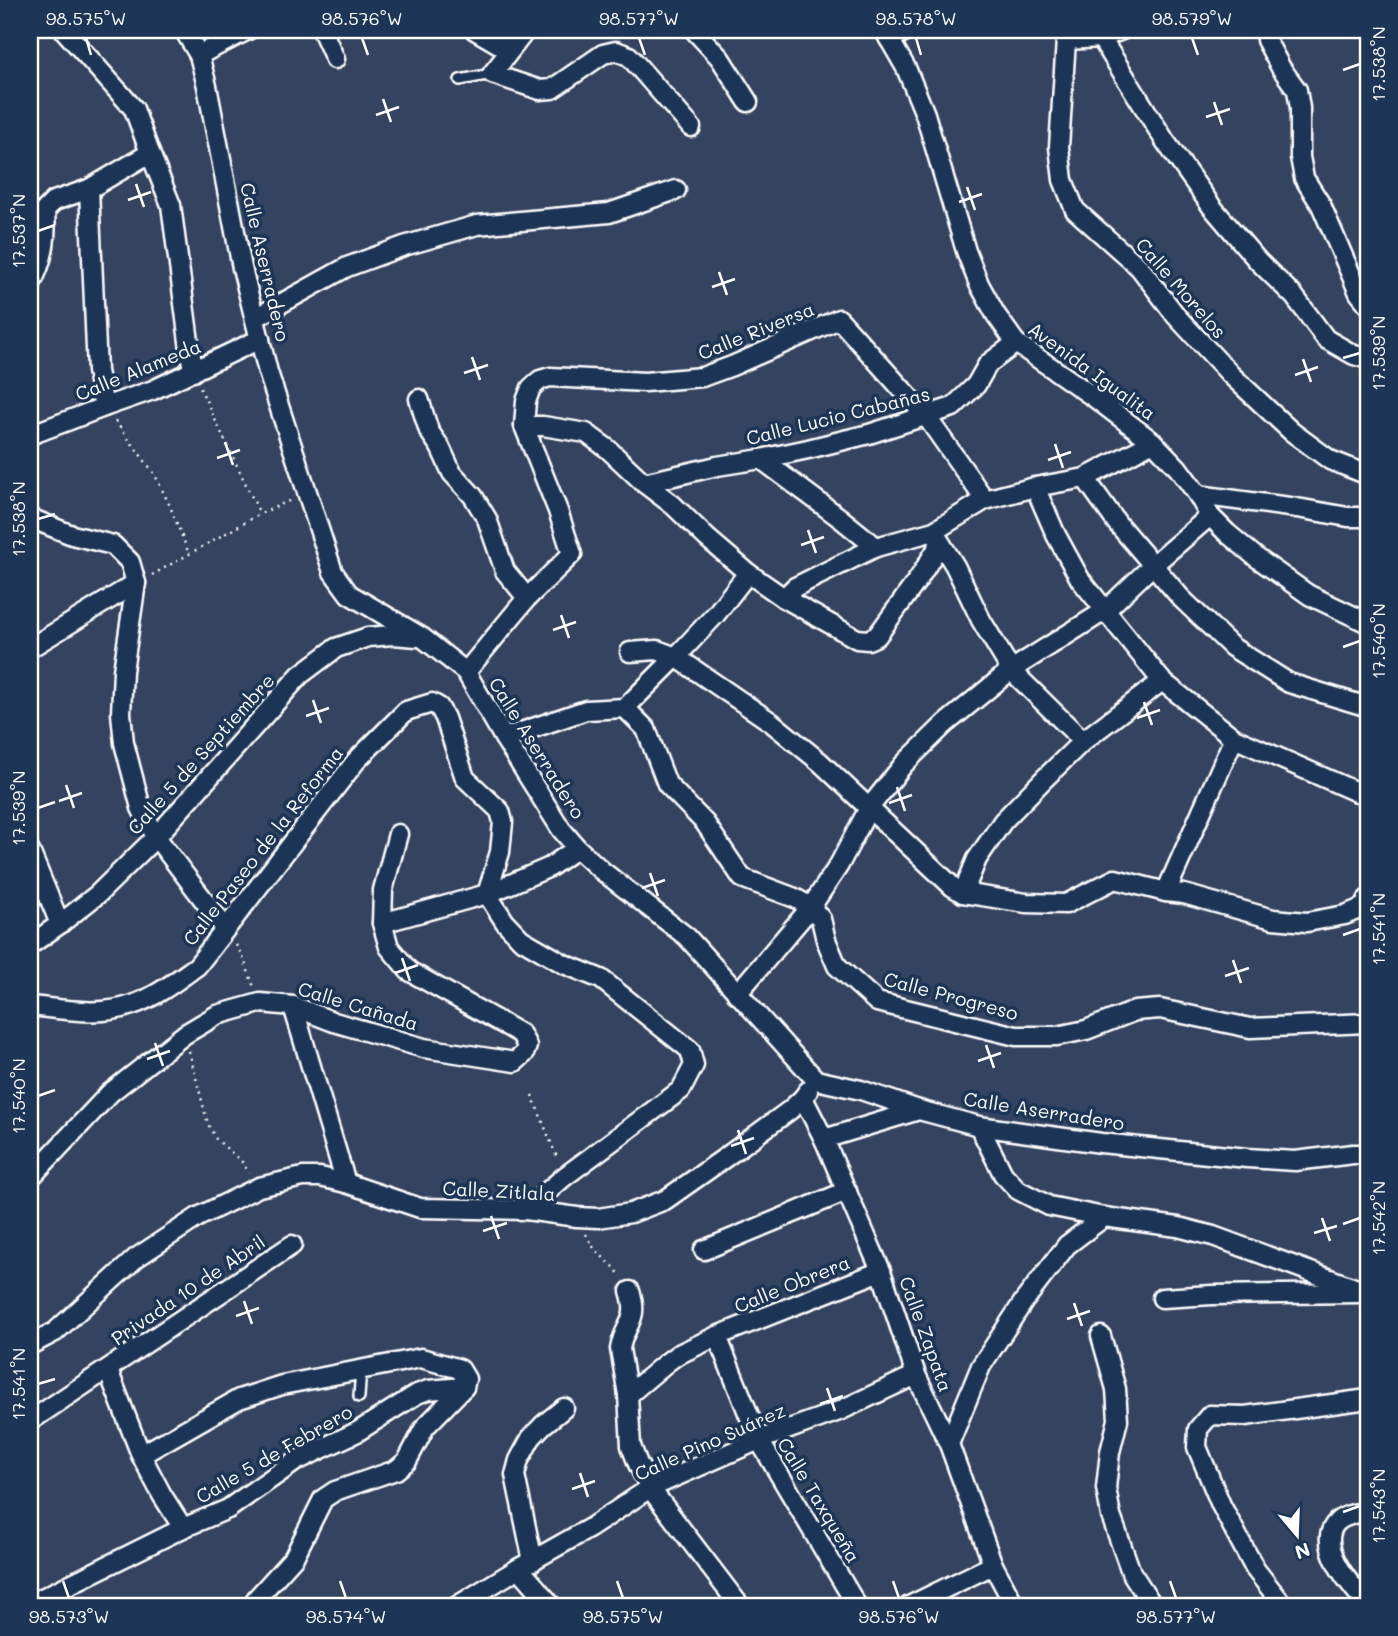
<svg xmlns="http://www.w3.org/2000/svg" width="1398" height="1636" font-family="Mali,sans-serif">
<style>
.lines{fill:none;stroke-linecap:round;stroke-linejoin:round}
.service-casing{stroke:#fff;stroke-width:14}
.minor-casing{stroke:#fff;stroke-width:23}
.path{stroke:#fff;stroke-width:2.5;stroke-dasharray:2 5;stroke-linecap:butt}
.service{stroke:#1d3557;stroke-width:9}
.minor{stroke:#1d3557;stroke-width:18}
.ticks{fill:none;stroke:#fff;stroke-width:2.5}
.labels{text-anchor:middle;stroke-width:7;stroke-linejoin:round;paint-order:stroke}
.street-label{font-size:19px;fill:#fff;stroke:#1d3557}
.neatline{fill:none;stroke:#fff;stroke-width:2.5}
.ticks-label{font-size:18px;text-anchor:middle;fill:#fff}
</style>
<rect width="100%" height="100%" fill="#34435f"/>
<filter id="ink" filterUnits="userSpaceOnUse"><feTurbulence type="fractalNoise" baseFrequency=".0143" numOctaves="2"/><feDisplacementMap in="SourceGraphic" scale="14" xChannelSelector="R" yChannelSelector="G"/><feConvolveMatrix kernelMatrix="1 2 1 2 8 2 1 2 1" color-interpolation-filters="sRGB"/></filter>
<g filter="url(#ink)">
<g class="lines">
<defs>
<g id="service">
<path d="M460 80 492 74"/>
<path d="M359 1397 361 1368"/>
</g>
<g id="minor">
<path d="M184 30 199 55 207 86 242 268 268 372 333 572 349 594 423 638 466 672 504 738 561 829 577 848 601 870 687 937 816 1080 861 1090 919 1110 979 1126 1101 1143 1247 1158 1295 1161 1353 1154H1368"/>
<path d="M322 30 335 59"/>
<path d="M475 30 509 50"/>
<path d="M526 30 492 74 540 90 552 89 603 54 616 51 629 56 691 127"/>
<path d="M694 30 720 58 748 102"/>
<path d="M884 30 906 68 925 114 966 251 979 284 996 315 1016 343 1095 398 1153 442 1178 468 1198 495 1210 516 1227 533 1257 558 1309 595 1368 623"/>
<path d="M1064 30 1066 40 1059 147 1063 180 1075 210 1140 268 1177 317 1231 375 1292 432 1330 460 1368 475"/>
<path d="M1101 30V38L1165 141 1212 207 1258 261 1294 296 1326 339 1354 355 1368 359"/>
<path d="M1267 30 1266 40 1281 68 1297 90 1300 108V157L1304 178 1321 205 1359 293 1368 304"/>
<path d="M889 39 908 30"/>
<path d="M1066 40 1101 38 1122 30"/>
<path d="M199 55 248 30"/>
<path d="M150 153 171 205 193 372"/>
<path d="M89 189 97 371 104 407"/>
<path d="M30 286C44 260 47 239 45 210L54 201 89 189 150 153 134 109 64 30"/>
<path d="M255 318 347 267 404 246 477 225 609 213 676 190"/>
<path d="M419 399 429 431 440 447 452 473 473 496 487 519 505 571 527 598"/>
<path d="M524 426H543L586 433 608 449 644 483 673 505 707 538 748 573 784 598 857 639 868 640 877 636 919 578 940 544"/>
<path d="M30 435 104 407 153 390 260 339"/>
<path d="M761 459 840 518 876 547"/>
<path d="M1085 478 1117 523 1181 598 1232 647 1289 683 1368 707"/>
<path d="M644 483 717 466 761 459 808 449 869 434 953 407 976 385 988 364 1016 343"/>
<path d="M1035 487 1056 535 1080 579 1162 681 1234 738 1368 797"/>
<path d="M1198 495 1297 508 1348 517H1368"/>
<path d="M30 518 72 535 113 545 130 562 136 583 123 671 121 713 124 743 141 808 156 837 225 928"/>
<path d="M937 537 955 566 981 620 1011 670 1083 741"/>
<path d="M784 598 795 587 876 547 934 531 985 500 1035 487 1085 478 1153 442"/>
<path d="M30 648 136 583"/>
<path d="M630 652 657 650 676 657 771 722 820 762 953 887 963 893 1026 903 1066 904 1115 879 1166 892 1184 894 1273 919 1307 922 1345 915 1364 907 1368 899"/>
<path d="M466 672 527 598 572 554 558 511 524 426 526 401 531 388 540 380 550 377 645 382 702 377 732 366 839 319 926 416 985 500"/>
<path d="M625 708 676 657 716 614 748 573"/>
<path d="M504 738 586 710 625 708 646 729 667 784 705 823 742 878 795 898 811 907 821 919 826 940 837 966 877 1002 1016 1036H1057L1086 1030 1135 1011 1160 1009 1250 1028 1368 1023"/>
<path d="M30 851 60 924"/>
<path d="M1166 892 1234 738"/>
<path d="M963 893 977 859 1003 821 1045 778 1083 741 1162 681"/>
<path d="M382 923 487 894 550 867 577 848"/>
<path d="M30 945 60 924 98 894 156 837 300 675 336 648 368 637 393 635 417 637"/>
<path d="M737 994 811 907 839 865 869 808 904 764 945 724 1011 670 1106 610 1153 565 1210 516"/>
<path d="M30 1006C62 1009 100 1017 132 1005 156 997 176 981 197 966L356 761 406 711 432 703 439 707 445 718 465 778 500 811 503 822 500 852 487 894 505 922 521 939 564 964 601 979 690 1050 694 1065 681 1090 564 1177 526 1210"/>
<path d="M293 1006 346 1183"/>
<path d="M808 1091 803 1098 824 1139 881 1271 916 1375 949 1444 993 1565 1015 1606"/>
<path d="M979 1126 1003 1174 1018 1190 1049 1206 1104 1217 1178 1227 1213 1236 1368 1293"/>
<path d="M824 1139 919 1110"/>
<path d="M30 1178 110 1093 185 1034 217 1015 260 1003 293 1006 334 1022 424 1048 515 1062 524 1054 527 1046 521 1034 409 971 389 947 382 923 383 890 398 834"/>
<path d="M704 1250 847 1191"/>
<path d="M630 1291C640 1322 624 1323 620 1349L628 1395 631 1446 638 1464 650 1488 740 1606"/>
<path d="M1162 1298 1212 1295 1358 1293"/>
<path d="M717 1336 759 1440 857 1606"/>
<path d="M1101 1336 1116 1389 1118 1420 1110 1452 1106 1488 1111 1516 1131 1572 1153 1606"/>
<path d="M30 1345 55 1332 136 1258 198 1217 259 1187 303 1177H320L346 1183 420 1208 526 1210 577 1217 598 1218 631 1213 665 1200 726 1157 790 1110 803 1098"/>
<path d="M108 1370 141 1455 162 1495 183 1528"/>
<path d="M628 1395 666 1363 677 1355 717 1336 881 1271"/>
<path d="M30 1421 292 1245"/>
<path d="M949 1444 981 1366 1024 1301 1067 1245 1104 1217"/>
<path d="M141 1455 239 1399 282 1385 421 1358 460 1369 466 1379 464 1387"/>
<path d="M1368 1511C1358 1513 1344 1515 1337 1522 1314 1545 1353 1588 1368 1605"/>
<path d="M533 1561 515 1475 519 1460 531 1438 543 1425 564 1408"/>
<path d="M519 1568 552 1606"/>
<path d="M30 1604 183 1528 228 1509 296 1461 357 1432 417 1394 428 1390 464 1387"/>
<path d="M255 1606 256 1599 294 1557 323 1499 335 1491 396 1470 407 1461 425 1427 464 1387"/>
<path d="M457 1606 519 1568 590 1528 650 1488 759 1440 839 1411 916 1375"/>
<path d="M909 1606 993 1565"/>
<path d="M1284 1606 1255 1569 1221 1505 1197 1447 1198 1429 1210 1415 1245 1416 1368 1399"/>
</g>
</defs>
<use href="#service" class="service-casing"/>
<use href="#minor" class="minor-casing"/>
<g class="path">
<path d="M200 388 260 514"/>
<path d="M115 421 154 473 170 506 189 554"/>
<path d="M152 575 260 514 291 500"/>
<path d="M236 945 243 957 254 987"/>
<path d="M189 1051 208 1124 216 1139 242 1162 249 1173"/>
<path d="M532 1095 558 1160"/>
<path d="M586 1234 595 1250 615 1268 621 1277"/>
</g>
<use href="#service" class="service"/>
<use href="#minor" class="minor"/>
</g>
</g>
<path class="ticks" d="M86 38 91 55M362 38 368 55M639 38 645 55M916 38 921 55M1192 38 1198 55M1343 70 1360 64M383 99 391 122M1214 102 1222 125M376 115 399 107M1206 117 1230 109M136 184 144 207M967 187 975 210M128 200 151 192M959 202 982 194M38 231 55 225M719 272 727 295M712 287 735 279M472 357 480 380M1343 358 1360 353M1303 359 1311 382M464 373 488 365M1295 375 1318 367M225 442 233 465M1055 444 1063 468M217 458 240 450M1048 460 1071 452M38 519 55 514M808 530 816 553M801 545 824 537M561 615 569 638M553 630 576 622M1343 647 1360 641M313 700 321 723M1144 702 1152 725M306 716 329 708M1137 718 1160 710M66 785 74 808M897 787 905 811M59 801 82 793M889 803 912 795M38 808 55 802M650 873 658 896M642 888 665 880M1343 935 1360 929M402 958 410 981M1233 960 1241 983M395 973 418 965M1225 976 1249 968M155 1043 163 1066M986 1045 994 1068M147 1059 170 1051M978 1061 1001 1053M38 1096 55 1090M738 1130 746 1154M731 1146 754 1138M491 1216 499 1239M1322 1218 1330 1241M1343 1224 1360 1218M483 1231 507 1223M1314 1233 1337 1226M244 1301 252 1324M1074 1303 1082 1326M236 1316 259 1308M1067 1319 1090 1311M38 1384 55 1379M827 1388 835 1411M820 1404 843 1396M580 1473 588 1497M572 1489 595 1481M1343 1512 1360 1506M63 1581 69 1598M340 1581 346 1598M617 1581 623 1598M893 1581 899 1598M1170 1581 1176 1598"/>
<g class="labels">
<g class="street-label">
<text transform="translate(265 262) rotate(77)" y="7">Calle Aserradero</text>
<text transform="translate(1181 288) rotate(49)" y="7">Calle Morelos</text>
<text transform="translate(756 331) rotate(-22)" y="7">Calle Riversa</text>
<text transform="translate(138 370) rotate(-22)" y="7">Calle Alameda</text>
<text transform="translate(1092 371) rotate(36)" y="7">Avenida Igualita</text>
<text transform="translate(838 416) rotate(-14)" y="7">Calle Lucio Cabañas</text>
<text transform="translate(537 748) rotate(58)" y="7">Calle Aserradero</text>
<text transform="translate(201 754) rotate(-48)" y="7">Calle 5 de Septiembre</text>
<text transform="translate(263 846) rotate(-52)" y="7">Calle Paseo de la Reforma</text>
<text transform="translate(951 996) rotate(15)" y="7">Calle Progreso</text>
<text transform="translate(358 1006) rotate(17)" y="7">Calle Cañada</text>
<text transform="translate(1044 1111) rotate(9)" y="7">Calle Aserradero</text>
<text transform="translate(499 1191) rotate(3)" y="7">Calle Zitlala</text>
<text transform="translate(792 1284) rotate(-22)" y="7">Calle Obrera</text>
<text transform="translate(188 1290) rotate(-34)" y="7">Privada 10 de Abril</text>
<text transform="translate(926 1334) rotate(70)" y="7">Calle Zapata</text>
<text transform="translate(710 1442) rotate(-24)" y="7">Calle Pino Suárez</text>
<text transform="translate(274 1454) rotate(-30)" y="7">Calle 5 de Febrero</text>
<text transform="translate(819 1500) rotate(59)" y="7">Calle Taxqueña</text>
</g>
</g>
<rect width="1398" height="1636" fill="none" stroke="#1d3557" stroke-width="77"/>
<g transform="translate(1297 1535) rotate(161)" stroke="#1d3557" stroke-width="5" paint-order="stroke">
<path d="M0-5L12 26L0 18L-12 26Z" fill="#ffffff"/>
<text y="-10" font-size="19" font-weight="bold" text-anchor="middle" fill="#ffffff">N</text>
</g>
<rect x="38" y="38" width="1322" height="1560" class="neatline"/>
<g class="ticks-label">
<text x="86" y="25">98.575°W</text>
<text x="362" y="25">98.576°W</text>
<text x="639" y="25">98.577°W</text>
<text x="916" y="25">98.578°W</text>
<text x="1192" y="25">98.579°W</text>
<text transform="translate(1379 64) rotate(-90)" y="6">17.538°N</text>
<text transform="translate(19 231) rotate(-90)" y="6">17.537°N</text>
<text transform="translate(1379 353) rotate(-90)" y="6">17.539°N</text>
<text transform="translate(19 519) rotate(-90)" y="6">17.538°N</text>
<text transform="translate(1379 641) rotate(-90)" y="6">17.540°N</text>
<text transform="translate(19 808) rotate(-90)" y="6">17.539°N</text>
<text transform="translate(1379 929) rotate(-90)" y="6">17.541°N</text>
<text transform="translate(19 1096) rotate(-90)" y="6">17.540°N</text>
<text transform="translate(1379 1218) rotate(-90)" y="6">17.542°N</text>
<text transform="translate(19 1384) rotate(-90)" y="6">17.541°N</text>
<text transform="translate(1379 1506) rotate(-90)" y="6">17.543°N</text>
<text x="69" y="1623">98.573°W</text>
<text x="346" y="1623">98.574°W</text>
<text x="623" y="1623">98.575°W</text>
<text x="899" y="1623">98.576°W</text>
<text x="1176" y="1623">98.577°W</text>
</g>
</svg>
